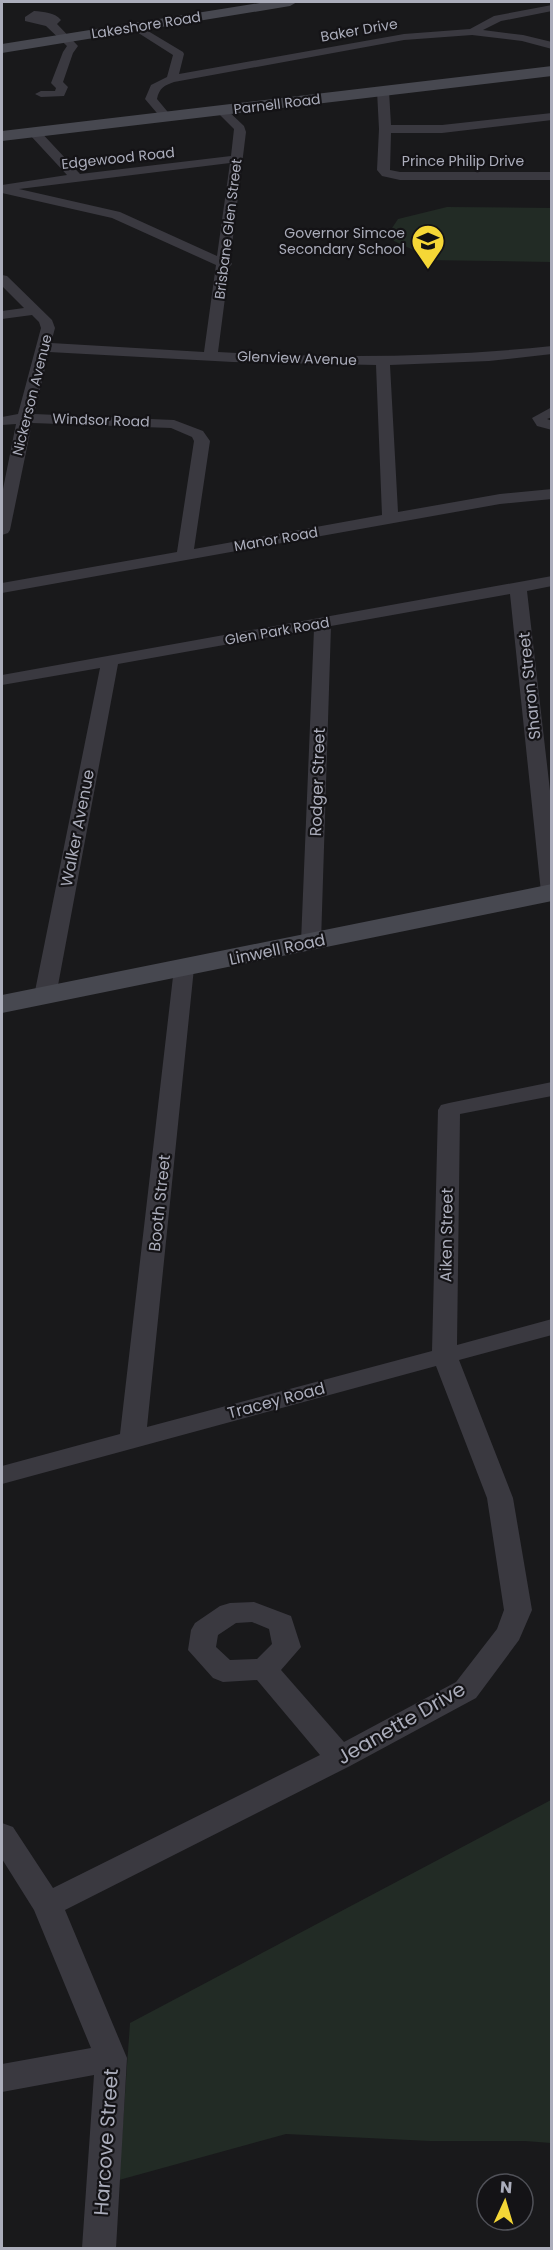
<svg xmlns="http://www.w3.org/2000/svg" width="553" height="2250" font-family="Poppins,sans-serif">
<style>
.green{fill:#222b25}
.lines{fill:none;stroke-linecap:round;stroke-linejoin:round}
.street{fill:#3a3940;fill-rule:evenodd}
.secondary{fill:#474850;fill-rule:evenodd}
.labels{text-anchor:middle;stroke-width:4.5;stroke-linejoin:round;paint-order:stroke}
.far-street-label{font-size:14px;fill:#abadbb;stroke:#141316}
.far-poi-label{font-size:14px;fill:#abadbb;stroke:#141316;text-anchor:end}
.street-label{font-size:16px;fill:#abadbb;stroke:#141316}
.near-street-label{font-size:20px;fill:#abadbb;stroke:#141316}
</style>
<rect width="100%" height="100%" fill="#19191b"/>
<g class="green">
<path d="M447 207 551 208V262L425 260 422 254 394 241 390 231 398 219Z"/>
<path d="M551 1800V2143L525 2141H430L286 2134 119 2180 130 2023Z"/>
</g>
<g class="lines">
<g class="street">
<path d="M552 5V11L501 21 483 30 523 35 552 42V49L522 41 472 35 404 40 174 82C165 85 159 88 157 99L172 117 166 120 162 119 145 99 151 85 167 77 173 55 129 27 134 24 138 25 183 52 184 54 179 74 404 34 470 29 494 16Z"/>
<path d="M34 11C44 12 54 12 61 20L57 24 78 46 73 53 63 82 68 87 64 96 41 97 35 94 41 91H55L56 88 51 83 63 52 67 46 46 26 25 21V17Z"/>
<path d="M383 88 389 91 391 125H442L552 113V120L442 133H391L390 170 400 172H552V180H400L382 176 377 170 379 129 377 91Z"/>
<path d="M221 107 225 108 244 126 246 132 230 261 232 264 229 267 218 352C330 358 440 358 552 346V354L489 361 390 365 398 512 500 494 552 489V499L500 504 2 593V583L177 552 194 441 192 437 171 428 32 423 10 530 8 533 2 535V494L16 424 2 425V417L18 414 41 328 39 322 32 315 2 319V311L24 308 2 286V275L7 276 52 320 55 328 51 343 204 352 216 265 112 218 2 193V185L67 175 30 135 28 132 34 128 38 129 80 174 231 156 234 129 215 110ZM230 163 217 256 120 212 19 189ZM49 352 233 362 376 365 382 515 194 549 210 441 203 431 174 420 34 414Z"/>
<path d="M552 407V417L547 419 552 421V430L537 426 532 418Z"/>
<path d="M552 576V586L527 591 552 808V898L544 896 541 892 510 594 331 626 321 942 318 946 311 948 304 946 301 942 314 629 118 664 56 996 52 1000 45 1002 38 1000 34 996 100 668 2 685V675Z"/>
<path d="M184 962 191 964 194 968 147 1427 432 1351 438 1110 441 1105 449 1103 552 1082V1096L460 1114 457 1345 552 1319V1335L459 1360 513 1498 532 1610 519 1640 476 1698 350 1766 65 1910 127 2058 116 2248H82L94 2075 2 2092V2064L91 2048 34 1910 2 1859V1823L13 1827 53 1888 320 1755 257 1680 223 1682 213 1678 188 1650 191 1630 195 1623 220 1606 230 1603 254 1602 291 1616 301 1647 281 1670 344 1742 456 1682 497 1629 504 1610 487 1498 436 1366 2 1484V1466L120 1434 174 968 177 964ZM252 1622 269 1629 272 1644 257 1659 230 1660 216 1647 218 1635 236 1623Z"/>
</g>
<g class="secondary">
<path d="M266 2H297L290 6 2 53V44Z"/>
<path d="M552 66V76L2 141V131Z"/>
<path d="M552 884V901L2 1013V995Z"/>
</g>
</g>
<defs>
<symbol id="school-pin" viewBox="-11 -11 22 30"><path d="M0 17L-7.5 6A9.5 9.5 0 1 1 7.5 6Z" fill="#f5d736" stroke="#141316"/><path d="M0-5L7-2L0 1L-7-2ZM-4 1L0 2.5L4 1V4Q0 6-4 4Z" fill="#111"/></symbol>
</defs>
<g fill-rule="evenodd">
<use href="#school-pin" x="409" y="222" width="38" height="52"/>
</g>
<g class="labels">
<g class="far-street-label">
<text transform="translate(146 25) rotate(-9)" y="5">Lakeshore Road</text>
<text transform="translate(359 30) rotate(-10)" y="5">Baker Drive</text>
<text transform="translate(277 104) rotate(-7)" y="5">Parnell Road</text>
<text transform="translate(118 158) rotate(-6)" y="5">Edgewood Road</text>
<text x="463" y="166">Prince Philip Drive</text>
<text transform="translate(228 229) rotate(-83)" y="5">Brisbane Glen Street</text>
<text transform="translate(297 358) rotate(2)" y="5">Glenview Avenue</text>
<text transform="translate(32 395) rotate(-76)" y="5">Nickerson Avenue</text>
<text transform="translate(101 420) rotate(2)" y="5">Windsor Road</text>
<text transform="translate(276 539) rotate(-10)" y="5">Manor Road</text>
<text transform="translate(277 631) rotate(-10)" y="5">Glen Park Road</text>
</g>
<g class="far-poi-label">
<text x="405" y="238">Governor Simcoe<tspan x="405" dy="16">Secondary School</tspan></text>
</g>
<g class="street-label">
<text transform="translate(529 686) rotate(-96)" y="6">Sharon Street</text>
<text transform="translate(317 782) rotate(-88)" y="6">Rodger Street</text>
<text transform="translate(77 828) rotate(-79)" y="6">Walker Avenue</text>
<text transform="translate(277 949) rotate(-12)" y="6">Linwell Road</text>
<text transform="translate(159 1203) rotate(-84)" y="6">Booth Street</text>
<text transform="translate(446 1235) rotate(-89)" y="6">Aiken Street</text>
<text transform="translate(276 1400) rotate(-15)" y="6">Tracey Road</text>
</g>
<g class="near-street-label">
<text transform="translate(401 1723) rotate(-30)" y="7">Jeanette Drive</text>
<text transform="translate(106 2142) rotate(-86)" y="7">Harcove Street</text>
</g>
</g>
<rect width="553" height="2250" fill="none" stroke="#abadbb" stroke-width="6"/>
<g transform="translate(505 2202) rotate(4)"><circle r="28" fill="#141316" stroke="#505158" stroke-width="1.5"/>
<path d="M0-4.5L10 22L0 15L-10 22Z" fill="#f5d736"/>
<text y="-9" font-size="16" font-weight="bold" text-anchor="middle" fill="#abadbb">N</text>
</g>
</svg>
